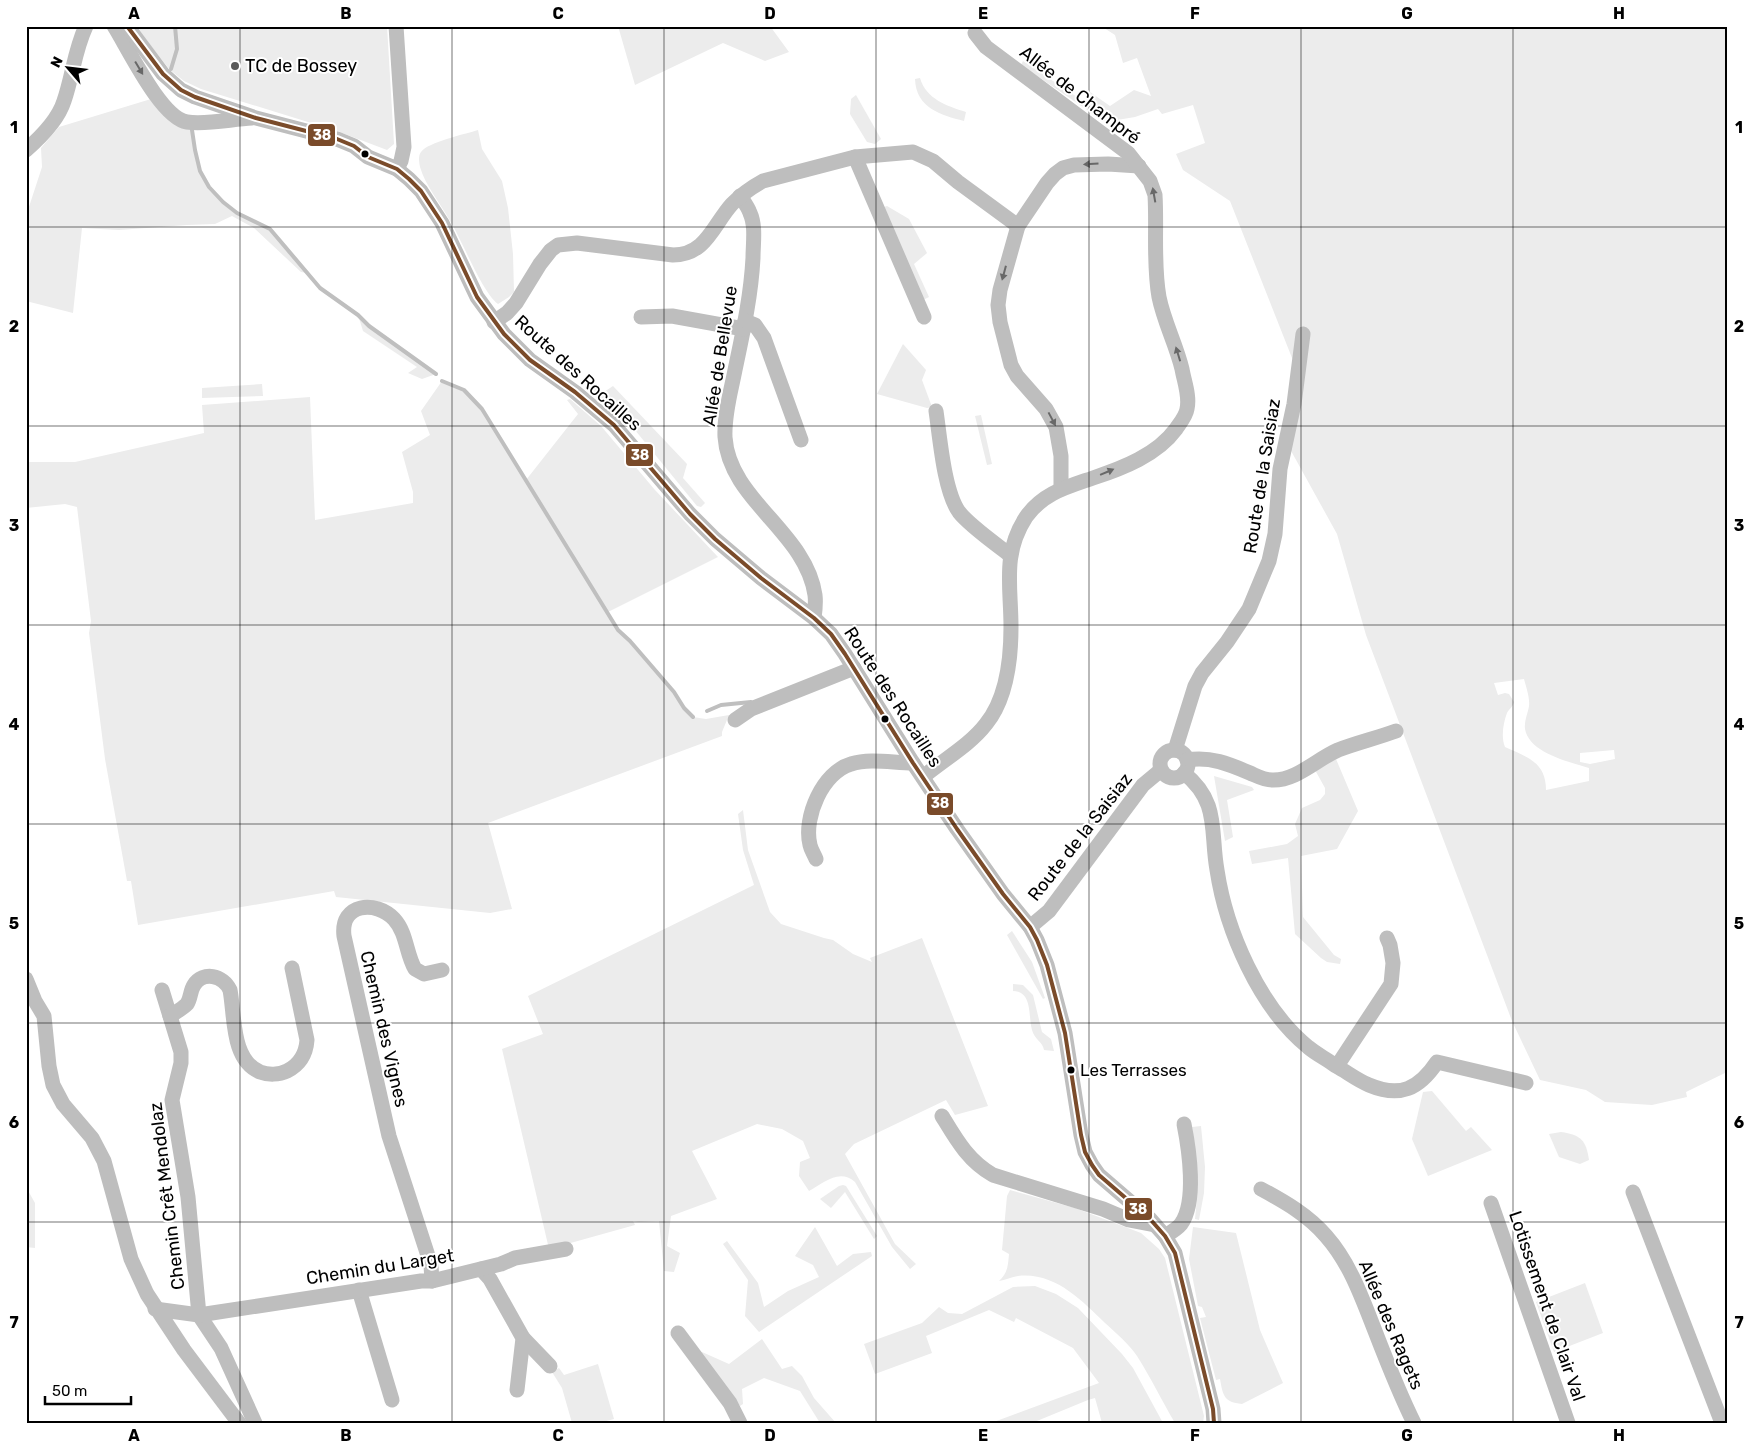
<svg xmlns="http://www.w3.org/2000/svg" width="1753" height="1449" font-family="Rubik,sans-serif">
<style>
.green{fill:#ececec;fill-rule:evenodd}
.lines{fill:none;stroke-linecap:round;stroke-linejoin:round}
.stream{stroke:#bfbfbf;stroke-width:4}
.minor{stroke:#bebebe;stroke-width:15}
.bus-1-casing{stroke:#fff;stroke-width:8}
.bus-1{stroke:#7a4b2a;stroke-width:4}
.oneway{fill:#686868}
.grid{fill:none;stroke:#000;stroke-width:1;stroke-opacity:0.55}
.poi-dot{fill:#595959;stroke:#fff;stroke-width:2}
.bus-dot{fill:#000;stroke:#fff;stroke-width:2}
.labels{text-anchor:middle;stroke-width:4;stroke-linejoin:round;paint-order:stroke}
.bus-label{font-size:17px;fill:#000;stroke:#fff;text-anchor:start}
.poi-label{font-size:18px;fill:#000;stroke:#fff;text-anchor:start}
.street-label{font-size:18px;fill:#000;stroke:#fff}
.line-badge{stroke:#fff;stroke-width:2}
.badge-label{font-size:14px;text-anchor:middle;font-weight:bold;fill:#fff}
.neatline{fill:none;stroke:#000;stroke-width:2}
.grid-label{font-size:16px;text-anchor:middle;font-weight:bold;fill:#000}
</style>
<rect width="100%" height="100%" fill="#fff"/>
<g class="green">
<path d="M135 26H387L394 144 387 150 337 131 201 89 184 81 170 70Z"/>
<path d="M618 26H770L789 52 765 61 723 43 635 85Z"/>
<path d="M1101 26H1727V1072L1686 1092 1687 1097 1652 1105 1605 1102 1586 1090 1540 1080 1512 1021 1366 635 1337 534 1290 449 1294 363 1230 201 1183 170 1176 154 1205 143 1193 105 1162 114 1158 109 1135 117 1105 122 1021 65 1023 61 1083 101 1090 92 1110 106 1134 90 1151 96 1137 58 1123 63 1115 35ZM1524 679C1526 687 1530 697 1529 706 1528 713 1524 721 1525 729 1529 753 1570 762 1589 768V781L1546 790C1546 762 1527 757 1505 747 1501 738 1503 723 1507 713 1509 709 1513 707 1514 702L1509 694 1505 693 1498 695 1494 683ZM1614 750 1615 759 1590 764 1580 762V753Z"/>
<path d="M920 78C926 99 947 106 966 112L964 121C941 115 916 108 915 79Z"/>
<path d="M856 95 881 139 875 144 867 142 850 114 851 99Z"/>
<path d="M151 99 179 126 192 130C197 165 205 196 239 213 249 218 262 222 270 229 284 240 297 259 307 273L301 272 254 228 232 216 215 224 187 225 119 230 82 228 73 313 26 301V245L30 228 26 227V216L42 167 41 148 59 127Z"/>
<path d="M478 130 482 149 502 181 508 208 513 254 514 292 509 297 498 304C482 292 462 240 450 221 441 204 425 185 420 167 419 162 418 156 421 152 428 142 466 134 478 130Z"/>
<path d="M887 206 909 219 927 253 914 264 929 297 923 300 884 207Z"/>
<path d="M358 315 369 326 436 374 422 379 408 373 417 367 363 331Z"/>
<path d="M903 344 926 370 922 380 932 407 927 408 877 394Z"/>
<path d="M442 381 464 390 482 409 526 480 578 414 567 400 570 399 601 426 655 490 718 557 606 613 618 630 630 641 674 692 684 708 693 717 706 719 729 715 722 732V736L488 823 512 909 490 913 336 897 334 891 138 925 131 881H127L105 759 89 633 91 621 77 507 65 504 26 508V462H75L204 433 202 405 310 397 315 520 413 503V492L402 452 430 435 421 411Z"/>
<path d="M262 384 263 396 202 398V388Z"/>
<path d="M613 386 687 464 683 478 705 503 701 507 697 506 626 419 591 392 592 387 604 392Z"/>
<path d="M981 415 992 464 987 465 975 416Z"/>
<path d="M1336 759 1358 811 1337 849 1301 856 1303 917 1334 955 1341 959 1340 964 1327 962 1321 958 1295 934 1288 858 1252 864 1249 851 1287 844 1298 836 1295 824 1302 808 1320 800 1325 794V788L1315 770Z"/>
<path d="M1214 776 1252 787 1254 790 1227 800 1233 837 1225 841Z"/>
<path d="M743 810 748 850 770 912 781 924 824 938 833 940 853 954 872 962 870 958 922 938 988 1106 955 1115 946 1100 854 1144 845 1154 895 1244 916 1264 910 1269 892 1247 855 1182C839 1168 824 1183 809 1191L799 1176 800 1162 810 1158 803 1141 782 1129 757 1124 692 1151 717 1199 671 1216 667 1246 680 1253 674 1272 664 1271 659 1221 639 1222 633 1221 635 1225 549 1249 502 1049 543 1034 528 996 754 885 743 850 738 814Z"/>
<path d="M1012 931 1032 962 1045 998 1043 999 1007 935Z"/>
<path d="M1013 984 1023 985 1033 995 1042 1032 1051 1039 1054 1051 1044 1050C1043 1042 1034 1039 1032 1030 1028 1016 1033 992 1013 991Z"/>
<path d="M1432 1091 1466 1131 1471 1127 1492 1150 1428 1176 1412 1139 1423 1092Z"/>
<path d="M1201 1126 1205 1167 1204 1193 1199 1220 1195 1219C1199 1187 1196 1159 1192 1127Z"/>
<path d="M1561 1132C1581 1135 1586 1140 1589 1160L1580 1164 1559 1157 1549 1134Z"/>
<path d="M843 1185 846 1186 877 1236 874 1239 845 1192 831 1208 820 1199 839 1186Z"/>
<path d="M26 1187 35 1203V1248L26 1247Z"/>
<path d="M1010 1190 1075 1208 1141 1233 1159 1249 1165 1258 1204 1416 1203 1423H1175C1162 1401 1151 1378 1137 1356 1129 1344 1116 1333 1105 1323 1081 1300 1055 1272 1018 1276 1012 1277 1005 1280 999 1281 1008 1273 1008 1265 1009 1254L1002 1250 1007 1196Z"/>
<path d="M815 1227 837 1266 853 1254 871 1252 872 1256 759 1332 745 1316 748 1280 723 1244 727 1241 758 1283 764 1307 788 1291 819 1277 813 1265 795 1256Z"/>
<path d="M1193 1227 1236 1233 1260 1330 1283 1383 1242 1404C1224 1402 1223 1396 1220 1379L1216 1380 1200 1318 1206 1317 1202 1307 1198 1306 1189 1259Z"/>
<path d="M1585 1283 1603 1333 1554 1352 1536 1302Z"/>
<path d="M1035 1286 1056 1294 1078 1308 1122 1354 1133 1368 1163 1423H1102L1095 1398 1088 1400 1032 1423H991L1099 1383 1073 1348 1016 1318 1014 1322 989 1310 926 1336 932 1353 875 1374 864 1344 922 1323 939 1307 948 1313 962 1314 1013 1287Z"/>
<path d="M762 1339 782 1369 792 1366 802 1376 814 1398 836 1423H820L800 1391 764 1378 742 1389 743 1404 740 1406 700 1354 702 1352 729 1364Z"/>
<path d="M598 1364 614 1419 599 1423H572L562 1388 552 1372 559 1368 564 1375Z"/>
</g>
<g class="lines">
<g class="stream">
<path d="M171 69 177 49 175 26"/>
<path d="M192 130 195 150 200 171 209 187 223 202 237 213 270 229 320 288 358 315 369 326 436 374"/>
<path d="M442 381 464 390 482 409 618 630 630 641 674 692 684 708 693 717"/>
<path d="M707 711 721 705 751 702"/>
</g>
<g class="minor">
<path d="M114 26C128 48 161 118 187 122 206 125 232 119 252 118"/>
<path d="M127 26 163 74 181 90 195 97 256 118 337 139 354 146 368 157 397 169 409 179 421 191 442 223 477 297 504 334 530 360 575 392 614 425 690 514 715 539 761 578 814 618 831 634 845 654 913 763 957 829 1003 894 1030 927 1037 940 1047 965 1065 1033 1081 1135 1085 1152 1092 1165 1099 1175 1150 1219 1165 1236 1175 1253 1213 1409 1214 1423"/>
<path d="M396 26 404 147 401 161 397 169"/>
<path d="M26 150C41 137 58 120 64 101 73 75 74 52 86 26"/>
<path d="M855 157 924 317"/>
<path d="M740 196C744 202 748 207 750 213 756 226 753 243 753 258 751 296 743 332 735 370 731 391 724 414 725 437 729 500 806 532 815 595 816 603 815 611 814 618"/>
<path d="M641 317 672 316 744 329"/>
<path d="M745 321 755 325 764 338 801 440"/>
<path d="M494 322 507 313 516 303 540 264 551 250 558 245 577 243 673 255C706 255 713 225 732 204 741 195 752 187 763 181L855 157 913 152 933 161 958 182 1018 226"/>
<path d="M936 411C940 438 944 491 959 512 970 526 996 544 1010 555"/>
<path d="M1061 488V456L1056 427 1046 409 1017 376 1011 365 1000 322 998 305 1000 290 1018 226 1047 183 1055 174 1063 168 1074 165 1108 164 1139 166"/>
<path d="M735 720 751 709 854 668"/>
<path d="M1175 750 1195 686 1202 673 1227 642 1249 609 1269 561 1275 534 1280 469 1294 404 1303 334"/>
<circle cx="1174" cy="764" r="14"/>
<path d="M1187 760C1210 756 1229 764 1250 773 1257 776 1264 780 1272 780 1296 781 1317 759 1338 750 1356 743 1377 738 1396 731"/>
<path d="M1184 773C1220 802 1210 831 1217 870 1226 930 1259 1007 1308 1047 1316 1054 1327 1059 1336 1066 1347 1072 1357 1080 1369 1085 1400 1098 1419 1089 1437 1062L1526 1083"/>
<path d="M923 777C943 760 970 745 986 724 1007 698 1011 659 1011 627 1011 586 1002 554 1026 517 1043 493 1067 487 1093 478 1123 468 1157 455 1176 429 1180 423 1186 416 1187 409 1190 396 1184 381 1182 369 1176 344 1164 322 1159 297 1153 264 1157 228 1155 195L1150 181 1128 153 986 47 975 33"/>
<path d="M816 859C814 854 811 850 810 845 803 817 823 772 851 764 870 758 893 763 913 763"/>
<path d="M1030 927 1049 911 1143 785 1161 770"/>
<path d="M26 979 35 1001 44 1016 49 1066 53 1085 63 1104 92 1138 104 1161 131 1259 147 1294 184 1350 239 1423"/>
<path d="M162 990 181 1052V1063L172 1100 188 1197 199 1315 221 1348 255 1423"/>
<path d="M170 1016C176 1012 182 1009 187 1004 191 998 190 991 194 985 203 971 223 975 230 990 235 1016 231 1060 260 1072 268 1075 279 1075 287 1071 299 1065 306 1054 307 1040L292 968"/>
<path d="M1337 1066 1391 984 1393 963 1390 945 1387 938"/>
<path d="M942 1116C956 1139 968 1161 993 1175L1103 1209 1129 1220 1155 1225"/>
<path d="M1261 1189C1285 1202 1308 1215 1326 1236 1350 1263 1362 1298 1375 1331 1387 1362 1399 1393 1414 1423"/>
<path d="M1633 1192 1722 1423"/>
<path d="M1491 1203 1568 1423"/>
<path d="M1165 1236C1170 1233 1177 1229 1181 1224 1197 1202 1189 1149 1184 1124"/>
<path d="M481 1269 490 1279 523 1338 517 1390"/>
<path d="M432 1281 431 1265 389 1136 344 936C340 903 376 900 394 919 407 933 406 954 415 969L424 974 442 970"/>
<path d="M359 1290 392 1400"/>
<path d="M155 1309 199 1315 421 1281H432L501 1264 515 1258 566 1249"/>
<path d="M678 1333 730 1403 740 1423"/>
<path d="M523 1338 550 1366"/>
</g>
<defs>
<path id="bus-1" d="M127 26 163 74 181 90 195 97 256 118 337 139 354 146 368 157 397 169 409 179 421 191 442 223 477 297 504 334 530 360 575 392 614 425 690 514 715 539 761 578 814 618 831 634 845 654 913 763 957 829 1003 894 1030 927 1037 940 1047 965 1065 1033 1081 1135 1085 1152 1092 1165 1099 1175 1150 1219 1165 1236 1175 1253 1213 1409 1214 1423"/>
</defs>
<use href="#bus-1" class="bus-1-casing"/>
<use href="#bus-1" class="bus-1"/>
</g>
<defs><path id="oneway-solid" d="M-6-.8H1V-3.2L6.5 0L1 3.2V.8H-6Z" transform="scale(1.25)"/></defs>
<g class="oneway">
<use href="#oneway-solid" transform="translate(139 68) rotate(59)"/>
<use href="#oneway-solid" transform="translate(1091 164) rotate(177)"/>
<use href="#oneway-solid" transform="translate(1154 195) rotate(-100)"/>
<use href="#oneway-solid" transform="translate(1004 273) rotate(105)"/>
<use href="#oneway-solid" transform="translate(1178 354) rotate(-107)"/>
<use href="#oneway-solid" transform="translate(1052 419) rotate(62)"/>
<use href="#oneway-solid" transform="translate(1107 472) rotate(-23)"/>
</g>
<path class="grid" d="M240 26V1423M452 26V1423M664 26V1423M876 26V1423M1089 26V1423M1301 26V1423M1513 26V1423M26 227H1727M26 426H1727M26 625H1727M26 824H1727M26 1023H1727M26 1222H1727"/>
<circle class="poi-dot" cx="235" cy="66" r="5"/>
<g class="bus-dot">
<circle cx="365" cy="154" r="4.5"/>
<circle cx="885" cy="719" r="4.5"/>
<circle cx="1071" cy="1070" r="4.5"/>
</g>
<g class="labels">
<g class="bus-label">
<text x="1080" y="1076">Les Terrasses</text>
</g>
<g class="poi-label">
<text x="245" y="72">TC de Bossey</text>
</g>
<g class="street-label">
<text transform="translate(1080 95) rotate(38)" y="6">Allée de Champré</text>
<text transform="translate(720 356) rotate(-81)" y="6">Allée de Bellevue</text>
<text transform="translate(578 373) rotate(42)" y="6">Route des Rocailles</text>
<text transform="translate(1262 476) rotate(-81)" y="6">Route de la Saisiaz</text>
<text transform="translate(893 697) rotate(57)" y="6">Route des Rocailles</text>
<text transform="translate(1080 837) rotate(-52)" y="6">Route de la Saisiaz</text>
<text transform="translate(384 1029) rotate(77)" y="6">Chemin des Vignes</text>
<text transform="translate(167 1196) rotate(-97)" y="6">Chemin Crêt Mendolaz</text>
<text transform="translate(380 1267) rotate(-9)" y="6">Chemin du Larget</text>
<text transform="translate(1547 1306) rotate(71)" y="6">Lotissement de Clair Val</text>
<text transform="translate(1391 1325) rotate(67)" y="6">Allée des Ragets</text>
</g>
</g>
<g class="line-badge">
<rect x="307" y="123" width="29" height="24" rx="5" fill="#7a4b2a"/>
<rect x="625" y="443" width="29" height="24" rx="5" fill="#7a4b2a"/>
<rect x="926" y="792" width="28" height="24" rx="5" fill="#7a4b2a"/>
<rect x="1124" y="1197" width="29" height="24" rx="5" fill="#7a4b2a"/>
</g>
<g class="badge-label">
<text x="322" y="140">38</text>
<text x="640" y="460">38</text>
<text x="940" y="808">38</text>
<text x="1138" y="1214">38</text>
</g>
<rect width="1753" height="1449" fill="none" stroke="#ffffff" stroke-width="55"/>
<g transform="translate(68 68) rotate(298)" stroke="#ffffff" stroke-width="4" paint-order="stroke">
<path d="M0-4L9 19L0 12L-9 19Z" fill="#000000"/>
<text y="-8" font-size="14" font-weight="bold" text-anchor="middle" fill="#000000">N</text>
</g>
<path d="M45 1396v8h86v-8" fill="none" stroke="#000000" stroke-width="2.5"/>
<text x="52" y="1396" font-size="15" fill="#000000" stroke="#ffffff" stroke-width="4" paint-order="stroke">50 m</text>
<rect x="28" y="28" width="1698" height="1394" class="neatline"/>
<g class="grid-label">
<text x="134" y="19">A</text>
<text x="346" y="19">B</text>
<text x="558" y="19">C</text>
<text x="770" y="19">D</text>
<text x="983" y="19">E</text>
<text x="1195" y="19">F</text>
<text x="1407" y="19">G</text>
<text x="1619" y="19">H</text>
<text x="14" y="133">1</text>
<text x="1739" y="133">1</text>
<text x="14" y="332">2</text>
<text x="1739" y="332">2</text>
<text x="14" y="531">3</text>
<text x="1739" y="531">3</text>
<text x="14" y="730">4</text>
<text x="1739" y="730">4</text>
<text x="14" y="929">5</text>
<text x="1739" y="929">5</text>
<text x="14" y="1128">6</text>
<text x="1739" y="1128">6</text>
<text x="14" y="1328">7</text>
<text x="1739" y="1328">7</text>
<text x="134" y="1441">A</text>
<text x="346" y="1441">B</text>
<text x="558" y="1441">C</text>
<text x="770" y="1441">D</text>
<text x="983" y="1441">E</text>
<text x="1195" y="1441">F</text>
<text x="1407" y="1441">G</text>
<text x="1619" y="1441">H</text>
</g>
</svg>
